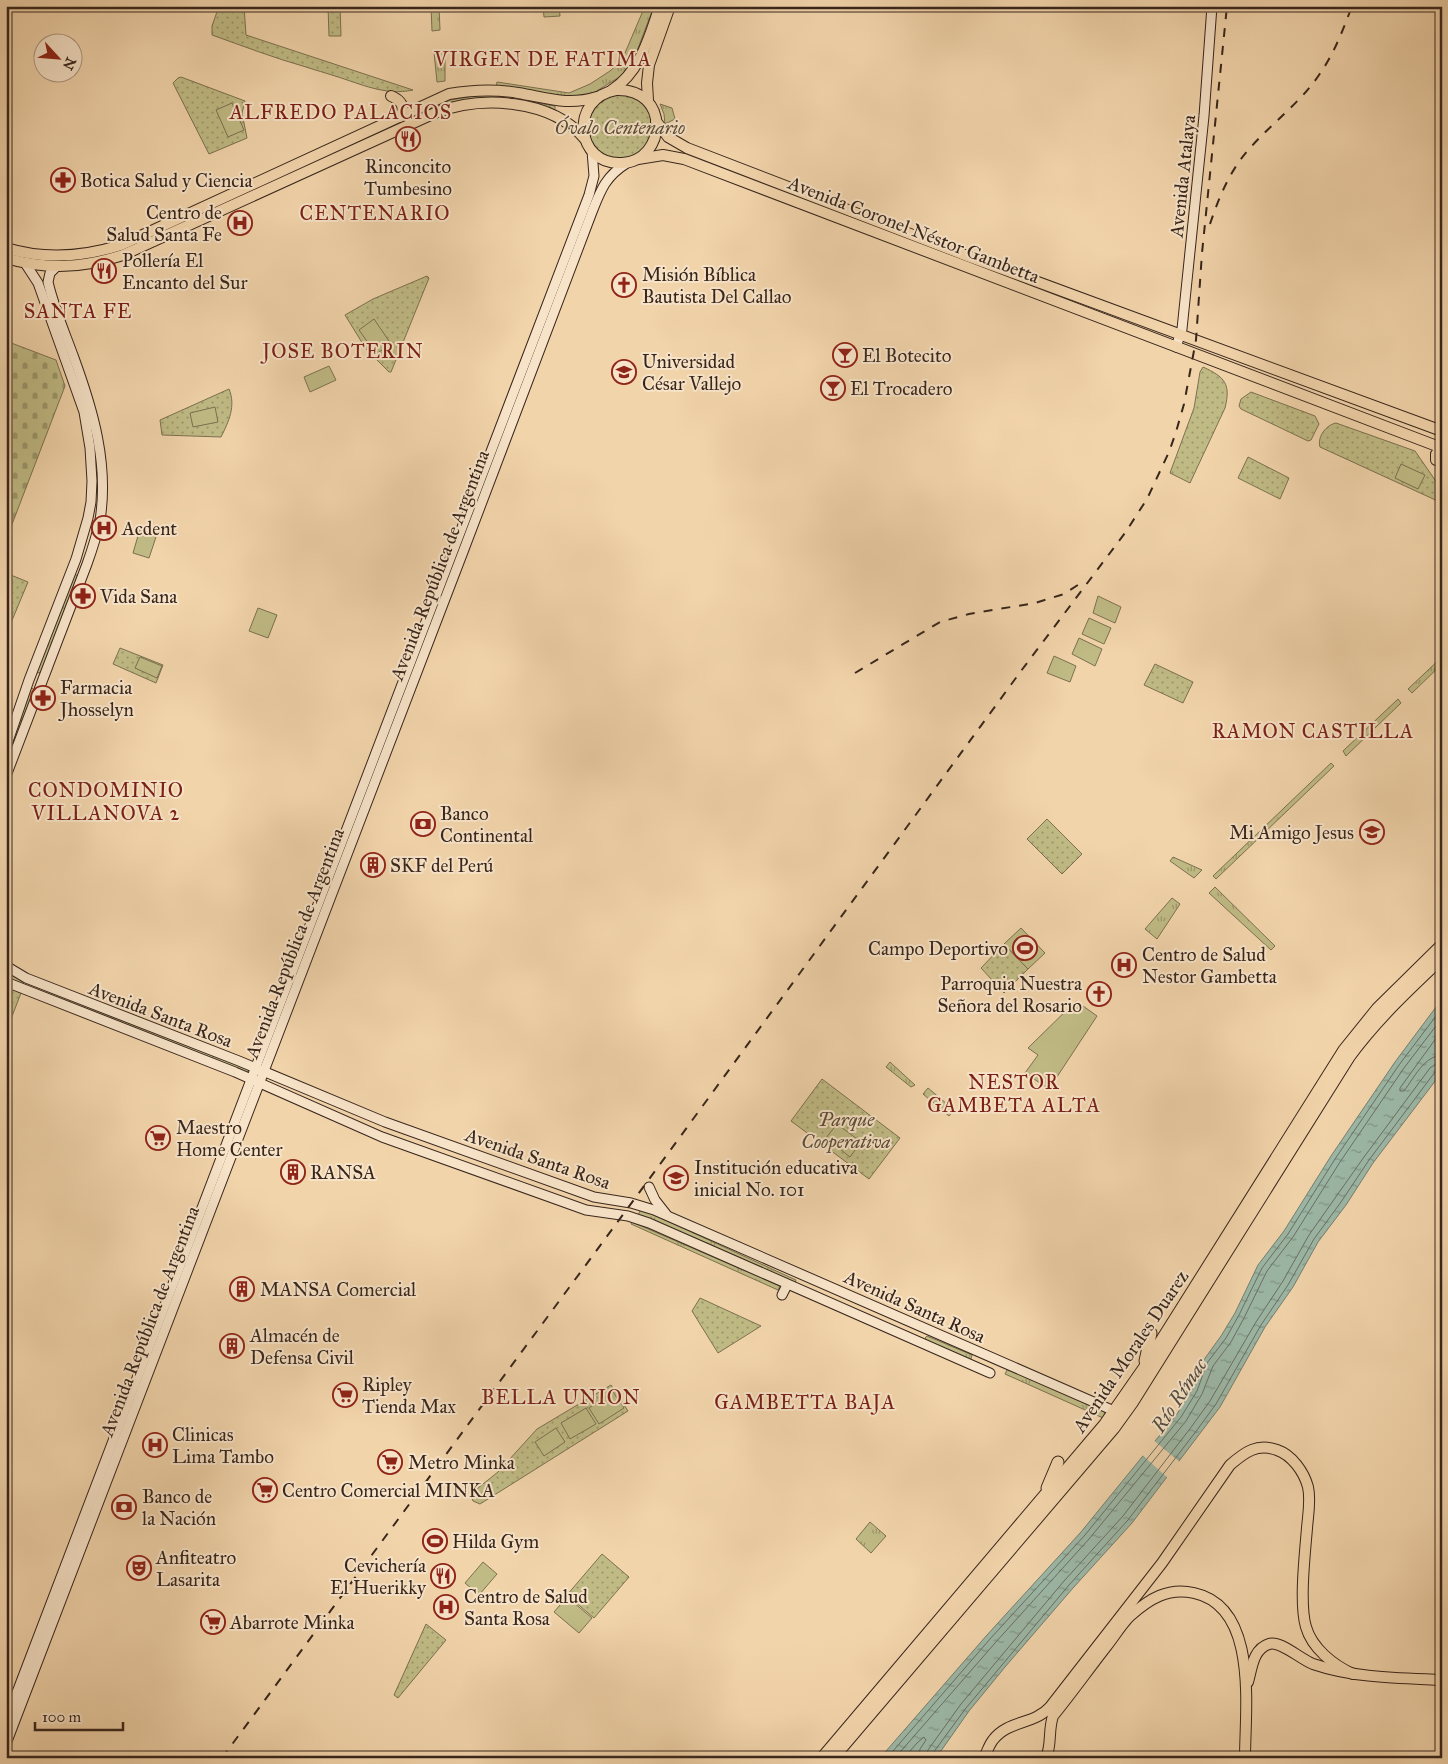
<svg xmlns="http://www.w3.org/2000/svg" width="1448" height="1764" font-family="'IM FELL Great Primer',serif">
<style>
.grass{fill:url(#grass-tufts);stroke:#7c7050}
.cemetery{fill:url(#cemetery-stones);stroke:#7c7050}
.park{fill:url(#park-dots);stroke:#7c7050}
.pitch{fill:#c0bb85;stroke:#7c7050}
.water{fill:url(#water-ripples);stroke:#747e6f}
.pier{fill:#f2d4ab}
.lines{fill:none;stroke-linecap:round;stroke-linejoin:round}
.shore{stroke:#6a6f62;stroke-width:1}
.secondary-casing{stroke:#38261c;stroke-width:11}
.primary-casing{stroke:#38261c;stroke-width:12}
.trunk-casing{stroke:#38261c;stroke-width:13}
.secondary{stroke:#f7e3c8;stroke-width:9}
.primary{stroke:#f2d4ab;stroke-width:10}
.trunk{stroke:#f2d4ab;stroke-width:11}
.rail{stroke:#38261c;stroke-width:2;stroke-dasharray:9 9;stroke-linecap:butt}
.labels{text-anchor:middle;stroke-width:4;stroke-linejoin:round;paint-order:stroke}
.park-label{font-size:19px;font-style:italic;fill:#5a4b36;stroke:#f7e3c8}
.poi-label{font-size:19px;fill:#38261c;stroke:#f7e3c8;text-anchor:start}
.street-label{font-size:19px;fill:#38261c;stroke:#f7e3c8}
.neighbourhood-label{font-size:20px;letter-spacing:1px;fill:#7a1f14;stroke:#f7e3c8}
.water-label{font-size:20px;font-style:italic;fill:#514a3f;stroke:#f7e3c8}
</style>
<defs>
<pattern id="grass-tufts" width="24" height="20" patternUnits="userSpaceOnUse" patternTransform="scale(1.25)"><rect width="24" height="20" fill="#c0bb85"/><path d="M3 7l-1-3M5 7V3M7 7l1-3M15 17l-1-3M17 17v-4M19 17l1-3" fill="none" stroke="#9d986c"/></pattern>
<pattern id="cemetery-stones" width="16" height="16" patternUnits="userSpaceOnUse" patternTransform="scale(1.25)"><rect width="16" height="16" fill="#c0bb85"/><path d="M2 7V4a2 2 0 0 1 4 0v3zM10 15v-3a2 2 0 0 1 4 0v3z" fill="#9d986c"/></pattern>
<pattern id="park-dots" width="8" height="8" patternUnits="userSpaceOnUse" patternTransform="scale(1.25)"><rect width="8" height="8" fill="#c0bb85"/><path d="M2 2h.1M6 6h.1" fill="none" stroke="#9d986c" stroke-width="1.8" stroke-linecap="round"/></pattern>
<pattern id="water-ripples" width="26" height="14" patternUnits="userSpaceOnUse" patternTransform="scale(1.25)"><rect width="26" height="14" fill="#9cb8a7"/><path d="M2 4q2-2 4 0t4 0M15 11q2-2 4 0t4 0" fill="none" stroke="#809587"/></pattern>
</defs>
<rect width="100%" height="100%" fill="#f2d4ab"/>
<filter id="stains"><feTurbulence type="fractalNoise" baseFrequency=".004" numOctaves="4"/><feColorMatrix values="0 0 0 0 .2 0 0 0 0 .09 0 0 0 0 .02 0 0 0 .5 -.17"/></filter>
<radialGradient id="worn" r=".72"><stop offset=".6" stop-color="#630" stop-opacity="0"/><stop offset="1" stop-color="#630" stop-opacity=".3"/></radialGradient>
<g class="grass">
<path d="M431 6H439L440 30 432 31Z"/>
<path d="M645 6H654L634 59 621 76 595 92 569 100 496 88 497 82 569 93 590 84 610 71 622 60Z"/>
<path d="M445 51V81L437 82 434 52Z"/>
<path d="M487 94 555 106V110L488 100 439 110 437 105 450 100Z"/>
<path d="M660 104 672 108 675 119 665 124 664 114Z"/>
<path d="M75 574 79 577 43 672 37 673 36 671 73 575Z"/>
<path d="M1442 657V664L1412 693 1408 689Z"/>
<path d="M32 688 35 691 6 763V750L30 689Z"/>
<path d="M1398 699 1401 703 1346 756 1343 751Z"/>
<path d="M1331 763 1334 766 1216 879 1213 876Z"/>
<path d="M1173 857 1202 870 1194 878 1170 861Z"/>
<path d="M1215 887 1275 946 1271 950 1209 893Z"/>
<path d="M1172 898 1180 904 1157 939 1145 929Z"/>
<path d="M6 970 10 974 249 1069 246 1075 6 978Z"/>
<path d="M890 1062 915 1085 911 1087 886 1067Z"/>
<path d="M928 1088 954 1110 949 1116 923 1094Z"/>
<path d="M641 1209 796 1280 795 1284 638 1215Z"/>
<path d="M632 1222 780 1286 778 1290 631 1224Z"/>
<path d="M927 1336 972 1355 971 1359 966 1361 927 1342 925 1338Z"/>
<path d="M1008 1368 1105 1412 1103 1418 1005 1374Z"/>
<path d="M870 1522 886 1536 871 1553 856 1539Z"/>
</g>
<path class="cemetery" d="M6 341 56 360 65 386 6 540Z"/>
<g class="park">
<path d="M219 6H244L246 35 413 90C385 96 361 84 335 76 326 73 315 70 306 67 274 58 243 46 212 35V26Z"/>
<path d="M328 6H340L341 36H329Z"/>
<path d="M181 77 245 101 242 113 247 138 209 154 173 83 178 78Z"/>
<circle cx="620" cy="127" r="32"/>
<path d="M427 276 429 278 391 372H389L366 349 345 315 373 299Z"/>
<path d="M1203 367C1225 377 1231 384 1225 408L1190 483 1170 473 1194 408 1200 372Z"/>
<path d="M229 389C236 406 229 421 221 437L162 435 160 420Z"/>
<path d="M1251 392 1315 416 1319 424 1311 440 1308 441 1241 409 1239 406 1241 399Z"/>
<path d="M1336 423 1415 451 1442 490V503L1320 447C1317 437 1326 425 1336 423Z"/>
<path d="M1248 457 1289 478 1280 499 1238 478Z"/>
<path d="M6 573 28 582 8 630H6Z"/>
<path d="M120 648 163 665 156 683 113 664Z"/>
<path d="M1155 664 1193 682 1183 703 1144 685Z"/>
<path d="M1047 819 1082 854 1062 874 1027 839Z"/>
<path d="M1004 944 1028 969 1004 993 981 968Z"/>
<path d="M6 986 21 993 6 1032Z"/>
<path d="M822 1079 900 1138 869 1179 791 1121Z"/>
<path d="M700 1298 761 1326 718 1353 692 1311Z"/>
<path d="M611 1385 628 1411 480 1504 473 1501 471 1496 473 1492 498 1472 537 1429Z"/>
<path d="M602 1554 629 1577 594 1618 567 1595Z"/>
<path d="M426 1624 446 1640 398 1698 394 1695Z"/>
</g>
<g class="pitch">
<path d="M543 6H559L560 16 544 17Z"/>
<path d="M232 103 244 130 228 137 216 110Z"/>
<path d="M374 319 391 344 376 354 359 330Z"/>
<path d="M329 366 336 380 310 392 304 377Z"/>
<path d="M215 407 218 422 193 427 190 413Z"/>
<path d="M1401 464 1425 475 1418 489 1395 478Z"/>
<path d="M140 529 157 534 149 558 133 553Z"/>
<path d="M1098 596 1121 607 1115 623 1093 613Z"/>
<path d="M258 608 277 615 268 638 249 631Z"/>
<path d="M1089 618 1111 628 1104 644 1082 634Z"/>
<path d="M1079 638 1102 649 1095 666 1072 654Z"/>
<path d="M1054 656 1076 666 1070 682 1047 673Z"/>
<path d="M140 657 162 666 157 678 135 668Z"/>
<path d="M1021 928 1045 953 1028 969 1004 944Z"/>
<path d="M1076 1001 1097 1016 1049 1089 1025 1073 1038 1055 1028 1048Z"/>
<path d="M837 1124 861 1142 850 1157 826 1138Z"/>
<path d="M613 1392 624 1408 599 1424 589 1408Z"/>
<path d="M586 1408 596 1424 570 1439 561 1423Z"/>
<path d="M556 1428 565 1442 544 1456 535 1442Z"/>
<path d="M483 1562 497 1574 479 1595 465 1583Z"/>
<path d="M567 1597 592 1618 579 1633 554 1612Z"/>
</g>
<path class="water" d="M1442 999V1072L1373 1163 1346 1205 1318 1242 1293 1287 1265 1327 1220 1407 1132 1523 1073 1588 1005 1667 969 1711 936 1758H880L987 1635 1081 1532 1177 1414 1193 1388 1203 1361 1221 1336 1235 1313 1258 1265 1284 1231 1331 1156 1395 1062Z"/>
<path class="pier" d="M1152 1439 1181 1463 1169 1479 1140 1453Z"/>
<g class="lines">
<g class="shore">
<path d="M1442 1030 1400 1088V1091H1404C1414 1078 1424 1056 1442 1055"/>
<path d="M887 1758 990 1639 1085 1535 1181 1417 1197 1391 1207 1363 1226 1338 1239 1315 1262 1268 1288 1234 1335 1159 1399 1065 1442 1008"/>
<path d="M895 1758 995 1643 1089 1539 1186 1421 1202 1394 1213 1366 1231 1342 1244 1318 1267 1271 1293 1237 1340 1162 1404 1068 1442 1018"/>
<path d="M904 1758 917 1743 924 1737 926 1740 920 1749 919 1758"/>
<path d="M926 1758 928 1750 961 1704 1064 1581 1123 1516 1192 1426 1210 1401 1256 1322 1283 1281 1309 1235 1364 1157 1430 1068 1436 1064 1442 1063"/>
<path d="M933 1758V1753L966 1708 1069 1585 1128 1520 1197 1430 1216 1404 1261 1325 1288 1285 1314 1239 1341 1202 1369 1160 1435 1072 1442 1069"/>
</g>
<defs>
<g id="secondary">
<path d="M1176 347 1182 329 1204 116 1212 6"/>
<path d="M6 747 29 680 76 559 88 518 91 502 92 481 90 448 84 412 38 283 25 263"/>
<path d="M6 776 87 564C92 550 97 535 100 520 109 464 93 410 74 358 65 333 54 308 48 282L50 273 56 267"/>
<path d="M6 966 26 978 239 1061 385 1122 594 1197 631 1203 654 1210 1112 1410"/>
<path d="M6 982 235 1072 382 1137 586 1210 628 1216 649 1223 990 1373"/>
<path d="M649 1187 655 1200 666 1214"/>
<path d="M782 1295 787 1285"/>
<path d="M6 1721 589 195 594 176 592 151"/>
<path d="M6 1744 463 552 592 212C601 189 606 176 627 163"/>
</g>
<g id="primary">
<path d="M612 90C641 71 649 37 660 6"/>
<path d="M616 90C671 88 667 161 622 163 575 166 569 98 616 90Z"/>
<path d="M391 96C401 100 406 107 400 117"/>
<path d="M648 100 647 83 649 65 670 6"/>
<path d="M656 121 668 137 687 148 970 257 1442 431"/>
<path d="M638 159 663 155 684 159 1442 448"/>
<path d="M6 248C45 260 83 257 121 245L449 94C472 90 495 89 518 93 548 98 567 106 597 97"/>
<path d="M6 258C46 270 83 268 123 255L435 113C482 95 551 99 585 139"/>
<path d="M1436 460V454L1442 449"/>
<path d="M1248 1682C1252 1668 1253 1649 1269 1644 1280 1640 1300 1659 1313 1664 1354 1678 1399 1678 1442 1680"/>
<path d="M984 1758C987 1752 989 1745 993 1740 1008 1720 1034 1725 1050 1707L1162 1563 1230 1465C1245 1452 1257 1443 1277 1450 1292 1455 1304 1472 1308 1487 1311 1500 1308 1515 1307 1528 1305 1553 1299 1604 1306 1627 1312 1648 1333 1665 1353 1674"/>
<path d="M1046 1758C1052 1744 1048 1730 1053 1716 1071 1694 1088 1670 1106 1647 1114 1637 1121 1625 1130 1616 1149 1599 1168 1587 1194 1593 1259 1607 1245 1709 1245 1758"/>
</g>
<g id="trunk">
<path d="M1145 1361 1151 1333"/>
<path d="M1047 1488 1058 1462"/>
<path d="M822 1758 1105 1424 1144 1368 1344 1050 1377 1009 1442 945"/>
<path d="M833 1758 1114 1428 1132 1403 1349 1057C1376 1020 1409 989 1442 958"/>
</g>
</defs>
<use href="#secondary" class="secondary-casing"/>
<use href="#primary" class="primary-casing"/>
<use href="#trunk" class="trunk-casing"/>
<use href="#secondary" class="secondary"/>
<use href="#primary" class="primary"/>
<use href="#trunk" class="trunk"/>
<g class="rail">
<path d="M1210 224C1219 197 1231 168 1251 147 1273 122 1300 103 1319 75 1334 54 1343 30 1352 6"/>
<path d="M855 673 940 622 969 614 1035 603 1064 594 1084 581"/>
<path d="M222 1758 647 1182 1021 671 1125 533 1147 499 1169 452 1176 432 1184 404 1196 340 1202 253 1227 6"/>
</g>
</g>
<defs>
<symbol id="restaurant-ring" viewBox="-11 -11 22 22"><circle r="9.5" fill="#f7e3c8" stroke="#8f2418" stroke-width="1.5"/><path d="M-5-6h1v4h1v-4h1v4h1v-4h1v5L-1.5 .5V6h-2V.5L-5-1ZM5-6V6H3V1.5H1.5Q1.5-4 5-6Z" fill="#8f2418"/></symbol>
<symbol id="pharmacy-ring" viewBox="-11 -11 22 22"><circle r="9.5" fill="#f7e3c8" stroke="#8f2418" stroke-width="1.5"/><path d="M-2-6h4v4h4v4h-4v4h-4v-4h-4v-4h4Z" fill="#8f2418"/></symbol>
<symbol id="hospital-ring" viewBox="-11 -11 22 22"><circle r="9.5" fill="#f7e3c8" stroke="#8f2418" stroke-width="1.5"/><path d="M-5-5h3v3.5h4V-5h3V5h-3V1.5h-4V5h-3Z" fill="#8f2418"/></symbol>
<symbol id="church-ring" viewBox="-11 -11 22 22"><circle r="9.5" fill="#f7e3c8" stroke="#8f2418" stroke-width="1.5"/><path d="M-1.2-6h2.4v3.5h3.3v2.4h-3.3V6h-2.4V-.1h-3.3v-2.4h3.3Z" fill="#8f2418"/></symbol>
<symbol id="bar-ring" viewBox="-11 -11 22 22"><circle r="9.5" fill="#f7e3c8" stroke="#8f2418" stroke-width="1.5"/><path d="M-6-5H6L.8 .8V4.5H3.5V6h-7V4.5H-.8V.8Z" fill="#8f2418"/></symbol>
<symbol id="university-ring" viewBox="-11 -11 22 22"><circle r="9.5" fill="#f7e3c8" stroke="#8f2418" stroke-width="1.5"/><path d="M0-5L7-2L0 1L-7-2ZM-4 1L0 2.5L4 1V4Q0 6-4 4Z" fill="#8f2418"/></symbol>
<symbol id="bank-ring" viewBox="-11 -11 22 22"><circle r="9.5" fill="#f7e3c8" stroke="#8f2418" stroke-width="1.5"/><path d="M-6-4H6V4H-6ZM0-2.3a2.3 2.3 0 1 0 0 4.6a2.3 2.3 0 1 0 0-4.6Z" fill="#8f2418"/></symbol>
<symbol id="school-ring" viewBox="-11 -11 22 22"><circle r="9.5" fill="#f7e3c8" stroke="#8f2418" stroke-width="1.5"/><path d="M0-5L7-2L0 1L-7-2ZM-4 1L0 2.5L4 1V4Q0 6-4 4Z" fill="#8f2418"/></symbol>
<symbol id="building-ring" viewBox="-11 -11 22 22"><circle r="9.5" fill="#f7e3c8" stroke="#8f2418" stroke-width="1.5"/><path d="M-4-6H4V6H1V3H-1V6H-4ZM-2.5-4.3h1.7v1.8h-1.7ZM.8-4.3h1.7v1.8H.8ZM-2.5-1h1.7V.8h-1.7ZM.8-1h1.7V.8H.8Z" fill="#8f2418"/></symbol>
<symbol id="stadium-ring" viewBox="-11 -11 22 22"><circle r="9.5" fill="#f7e3c8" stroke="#8f2418" stroke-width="1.5"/><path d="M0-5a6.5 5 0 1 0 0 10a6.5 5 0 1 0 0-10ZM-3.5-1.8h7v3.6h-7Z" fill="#8f2418"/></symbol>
<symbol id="supermarket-ring" viewBox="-11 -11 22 22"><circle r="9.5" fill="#f7e3c8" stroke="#8f2418" stroke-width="1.5"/><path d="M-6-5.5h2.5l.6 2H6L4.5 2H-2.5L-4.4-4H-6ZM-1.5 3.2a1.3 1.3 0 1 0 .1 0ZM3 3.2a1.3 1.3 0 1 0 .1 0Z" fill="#8f2418"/></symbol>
<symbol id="theatre-ring" viewBox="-11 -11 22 22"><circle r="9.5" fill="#f7e3c8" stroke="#8f2418" stroke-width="1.5"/><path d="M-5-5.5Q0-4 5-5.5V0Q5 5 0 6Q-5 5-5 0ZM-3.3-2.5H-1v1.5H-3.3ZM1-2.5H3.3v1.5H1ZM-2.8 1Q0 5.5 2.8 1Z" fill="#8f2418"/></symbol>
</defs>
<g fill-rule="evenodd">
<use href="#restaurant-ring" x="394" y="125" width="28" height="28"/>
<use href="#pharmacy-ring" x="49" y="166" width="28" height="28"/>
<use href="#hospital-ring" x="226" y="209" width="28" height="28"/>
<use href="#restaurant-ring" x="90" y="257" width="28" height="28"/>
<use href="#church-ring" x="610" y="271" width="28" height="28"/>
<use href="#bar-ring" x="831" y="341" width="28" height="28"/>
<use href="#university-ring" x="610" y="358" width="28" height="28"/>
<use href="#bar-ring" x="819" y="374" width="28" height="28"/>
<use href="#hospital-ring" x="90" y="514" width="28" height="28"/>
<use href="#pharmacy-ring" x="69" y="582" width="28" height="28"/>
<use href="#pharmacy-ring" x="29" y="684" width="28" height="28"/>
<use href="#bank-ring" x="409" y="810" width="28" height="28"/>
<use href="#school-ring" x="1358" y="818" width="28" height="28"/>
<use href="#building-ring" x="359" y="851" width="28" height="28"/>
<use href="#stadium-ring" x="1011" y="934" width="28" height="28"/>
<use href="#hospital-ring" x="1110" y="951" width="28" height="28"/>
<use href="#church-ring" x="1085" y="980" width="28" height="28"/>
<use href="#supermarket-ring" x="144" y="1124" width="28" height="28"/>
<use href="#building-ring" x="279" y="1158" width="28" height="28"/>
<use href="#school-ring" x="662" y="1164" width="28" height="28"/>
<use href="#building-ring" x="228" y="1275" width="28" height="28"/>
<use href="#building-ring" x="218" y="1332" width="28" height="28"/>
<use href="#supermarket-ring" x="331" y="1381" width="28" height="28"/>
<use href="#hospital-ring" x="141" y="1431" width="28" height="28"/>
<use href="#supermarket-ring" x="376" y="1448" width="28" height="28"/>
<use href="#supermarket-ring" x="251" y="1476" width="28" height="28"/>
<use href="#bank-ring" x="110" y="1493" width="28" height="28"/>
<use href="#stadium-ring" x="421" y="1527" width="28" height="28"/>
<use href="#theatre-ring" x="125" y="1554" width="28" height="28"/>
<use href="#restaurant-ring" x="429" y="1562" width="28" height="28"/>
<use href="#hospital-ring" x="432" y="1593" width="28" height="28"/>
<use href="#supermarket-ring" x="199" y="1608" width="28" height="28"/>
</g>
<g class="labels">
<g class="park-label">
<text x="620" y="134">Óvalo Centenario</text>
<text x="846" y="1126">Parque<tspan x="846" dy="22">Cooperativa</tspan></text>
</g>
<g class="poi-label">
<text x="408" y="173" text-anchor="middle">Rinconcito<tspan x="408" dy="22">Tumbesino</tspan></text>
<text x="80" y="187">Botica Salud y Ciencia</text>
<text x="222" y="219" text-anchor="end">Centro de<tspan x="222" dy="22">Salud Santa Fe</tspan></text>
<text x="122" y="267">Pollería El<tspan x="122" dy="22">Encanto del Sur</tspan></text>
<text x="642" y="281">Misión Bíblica<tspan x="642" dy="22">Bautista Del Callao</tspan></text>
<text x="862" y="362">El Botecito</text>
<text x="642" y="368">Universidad<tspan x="642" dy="22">César Vallejo</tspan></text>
<text x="850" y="395">El Trocadero</text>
<text x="122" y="535">Acdent</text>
<text x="100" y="603">Vida Sana</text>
<text x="60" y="694">Farmacia<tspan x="60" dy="22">Jhosselyn</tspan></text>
<text x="440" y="820">Banco<tspan x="440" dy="22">Continental</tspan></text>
<text x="1354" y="839" text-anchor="end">Mi Amigo Jesus</text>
<text x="390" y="872">SKF del Perú</text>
<text x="1008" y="955" text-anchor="end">Campo Deportivo</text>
<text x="1142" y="961">Centro de Salud<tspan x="1142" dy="22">Nestor Gambetta</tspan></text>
<text x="1082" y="990" text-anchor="end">Parroquia Nuestra<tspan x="1082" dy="22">Señora del Rosario</tspan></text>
<text x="176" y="1134">Maestro<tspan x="176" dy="22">Home Center</tspan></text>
<text x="694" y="1174">Institución educativa<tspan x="694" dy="22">inicial No. 101</tspan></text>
<text x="310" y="1179">RANSA</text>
<text x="260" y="1296">MANSA Comercial</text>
<text x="250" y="1342">Almacén de<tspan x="250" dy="22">Defensa Civil</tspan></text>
<text x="362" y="1391">Ripley<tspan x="362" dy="22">Tienda Max</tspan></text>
<text x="172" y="1441">Clinicas<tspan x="172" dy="22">Lima Tambo</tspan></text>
<text x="408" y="1469">Metro Minka</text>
<text x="282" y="1497">Centro Comercial MINKA</text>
<text x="142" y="1503">Banco de<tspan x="142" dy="22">la Nación</tspan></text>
<text x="452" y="1548">Hilda Gym</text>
<text x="156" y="1564">Anfiteatro<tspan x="156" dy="22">Lasarita</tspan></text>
<text x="426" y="1572" text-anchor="end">Cevichería<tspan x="426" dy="22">El Huerikky</tspan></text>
<text x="464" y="1603">Centro de Salud<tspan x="464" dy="22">Santa Rosa</tspan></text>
<text x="230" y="1629">Abarrote Minka</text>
</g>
<g class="street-label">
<text transform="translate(1182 176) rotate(-84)" y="7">Avenida Atalaya</text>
<text transform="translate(914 229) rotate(21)" y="7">Avenida Coronel Néstor Gambetta</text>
<text transform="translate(439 565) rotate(-69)" y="7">Avenida República de Argentina</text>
<text transform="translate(294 943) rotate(-69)" y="7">Avenida República de Argentina</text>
<text transform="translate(161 1014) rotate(21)" y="7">Avenida Santa Rosa</text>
<text transform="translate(538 1158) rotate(19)" y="7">Avenida Santa Rosa</text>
<text transform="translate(915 1306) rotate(24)" y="7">Avenida Santa Rosa</text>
<text transform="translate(149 1321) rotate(-69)" y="7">Avenida República de Argentina</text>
<text transform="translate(1130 1351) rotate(-56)" y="7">Avenida Morales Duarez</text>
</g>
<g class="neighbourhood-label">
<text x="543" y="66">VIRGEN DE FATIMA</text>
<text x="341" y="119">ALFREDO PALACIOS</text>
<text x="375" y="220">CENTENARIO</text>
<text x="78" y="318">SANTA FE</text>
<text x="343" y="358">JOSE BOTERIN</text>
<text x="1313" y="738">RAMON CASTILLA</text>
<text x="106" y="797">CONDOMINIO<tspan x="106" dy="23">VILLANOVA 2</tspan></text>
<text x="1014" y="1089">NESTOR<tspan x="1014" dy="23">GAMBETA ALTA</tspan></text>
<text x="561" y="1404">BELLA UNION</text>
<text x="805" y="1409">GAMBETTA BAJA</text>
</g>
<g class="water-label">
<text transform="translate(1179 1395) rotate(-57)" y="7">Río Rímac</text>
</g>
</g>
<rect width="1448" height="1764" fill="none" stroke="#f2d4ab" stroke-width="25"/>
<rect x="8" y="8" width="1433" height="1749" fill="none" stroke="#38261c" stroke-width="2.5"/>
<rect x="12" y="12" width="1423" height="1739" fill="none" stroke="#38261c"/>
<g transform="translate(58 58) rotate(116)"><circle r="24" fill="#f7e3c8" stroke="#ab9783"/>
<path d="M0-4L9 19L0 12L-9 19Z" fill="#8f2418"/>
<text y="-8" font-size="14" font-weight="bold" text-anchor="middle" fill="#38261c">N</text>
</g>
<path d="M35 1722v8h88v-8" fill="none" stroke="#38261c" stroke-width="2.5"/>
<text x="42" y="1722" font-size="15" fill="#38261c" stroke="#f7e3c8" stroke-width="4" paint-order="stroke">100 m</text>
<rect width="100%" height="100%" filter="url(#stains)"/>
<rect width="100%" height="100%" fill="url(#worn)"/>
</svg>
